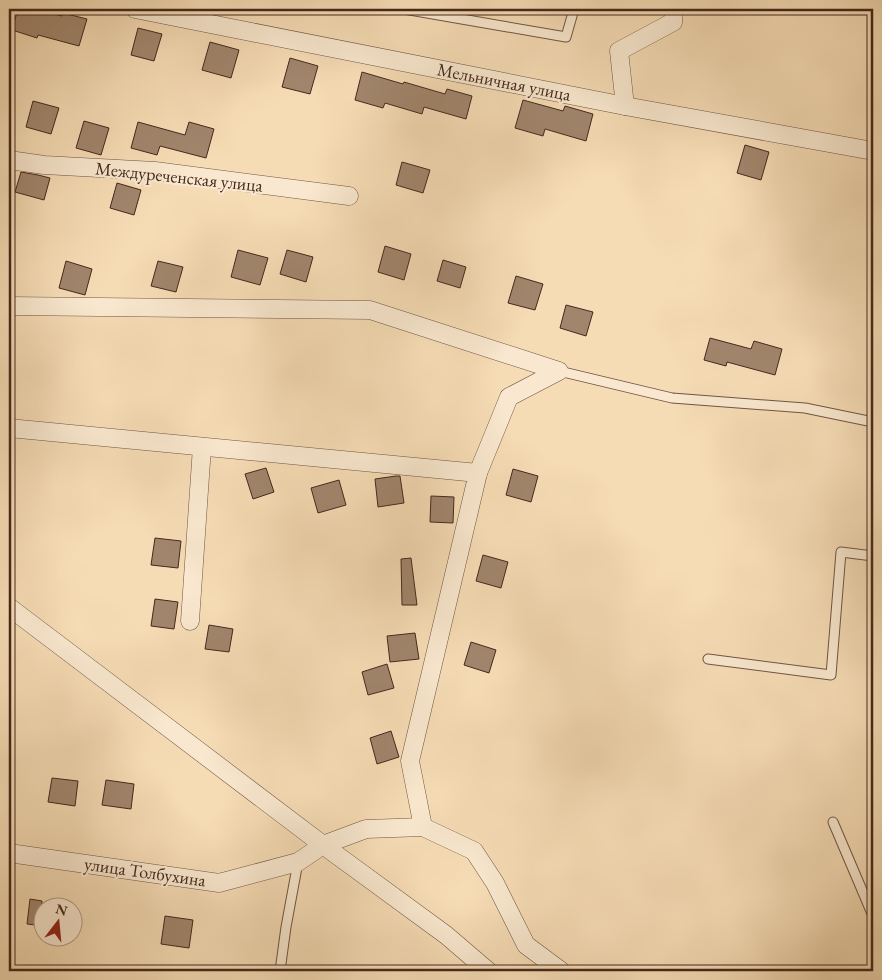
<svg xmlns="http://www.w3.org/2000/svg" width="882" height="980" font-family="'EB Garamond',serif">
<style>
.building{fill:#a1866d;stroke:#44281e}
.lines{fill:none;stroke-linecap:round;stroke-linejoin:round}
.service-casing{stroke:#705544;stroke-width:11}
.minor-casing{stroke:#705544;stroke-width:19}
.service{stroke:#f9e8cf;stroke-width:9}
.minor{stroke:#f9e8cf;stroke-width:18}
.labels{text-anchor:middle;stroke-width:4.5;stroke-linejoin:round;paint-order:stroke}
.street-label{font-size:18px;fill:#44281e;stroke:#f9e8cf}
</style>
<rect width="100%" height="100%" fill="#f6dcb5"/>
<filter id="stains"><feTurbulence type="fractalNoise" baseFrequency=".004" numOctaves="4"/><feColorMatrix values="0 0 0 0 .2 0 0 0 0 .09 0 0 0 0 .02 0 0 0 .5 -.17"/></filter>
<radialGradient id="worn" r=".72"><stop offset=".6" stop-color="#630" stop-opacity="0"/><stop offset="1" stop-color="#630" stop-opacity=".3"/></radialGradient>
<g class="building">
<path d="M18 9H35L62 16 63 13 87 19 79 46 38 35 37 38 12 30Z"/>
<path d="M138 28 162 34 154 61 131 55Z"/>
<path d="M210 42 239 50 231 78 202 70Z"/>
<path d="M290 58 318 66 310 94 282 87Z"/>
<path d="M362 72 403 84 404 82 445 94 447 89 472 96 466 119 424 107 422 114 385 103 383 108 355 100Z"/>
<path d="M523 100 563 111 565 106 593 114 586 141 545 129 543 136 515 128Z"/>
<path d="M33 101 59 108 51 134 26 127Z"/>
<path d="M84 121 109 128 101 155 76 148Z"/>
<path d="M138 122 185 135 189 122 214 129 206 158 160 146 157 155 131 148Z"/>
<path d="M745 145 769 152 761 180 737 173Z"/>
<path d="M402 162 430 170 423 193 396 185Z"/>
<path d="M21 172 38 175 50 178 44 200 15 192Z"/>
<path d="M117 183 141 190 134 215 110 208Z"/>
<path d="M385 246 411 254 404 280 378 272Z"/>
<path d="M238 250 268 258 260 285 231 277Z"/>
<path d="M287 250 313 257 306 282 280 274Z"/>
<path d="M443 260 466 267 460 288 437 281Z"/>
<path d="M66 261 92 269 85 295 59 288Z"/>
<path d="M158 261 183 267 176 292 151 286Z"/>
<path d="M516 276 543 284 535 310 508 303Z"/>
<path d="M566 305 593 312 586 336 560 328Z"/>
<path d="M710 338 751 349 754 341 782 349 775 375 727 362 726 366 704 360Z"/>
<path d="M266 468 274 492 253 499 245 474Z"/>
<path d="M513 469 538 476 531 502 506 495Z"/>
<path d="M396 476H400L404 503 378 507 375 479Z"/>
<path d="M339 480 346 505 318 513 311 488Z"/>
<path d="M431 496 454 497 453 523 430 522Z"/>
<path d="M155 538 181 541 178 568 151 565Z"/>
<path d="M483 555 508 562 501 588 476 581Z"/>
<path d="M411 558 417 605H402L401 559Z"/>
<path d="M155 599 178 602 174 629 151 626Z"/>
<path d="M209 625 233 629 229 652 205 649Z"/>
<path d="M415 633 419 659 390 662 387 636Z"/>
<path d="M471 642 496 650 489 673 464 665Z"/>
<path d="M387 664 394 688 368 695 362 672Z"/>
<path d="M391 731 399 757 377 764 370 738Z"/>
<path d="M52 778 78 781 75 806 48 802Z"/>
<path d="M106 780 134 784 131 809 102 805Z"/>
<path d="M30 899 42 901V926L27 924Z"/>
<path d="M165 916 193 920 189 948 161 944Z"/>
</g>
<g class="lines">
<defs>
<g id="service">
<path d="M404 9 566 37 574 9"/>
<path d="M559 371 672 398 805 408 873 422"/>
<path d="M708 659 831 675 841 552 873 556"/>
<path d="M833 822 873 916"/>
<path d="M280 971 286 927 298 862"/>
</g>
<g id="minor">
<path d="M135 9 625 106 873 151"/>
<path d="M625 106 619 51 673 22 674 9"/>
<path d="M9 160 44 165 155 171 349 196"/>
<path d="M9 306 370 310 559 371 509 397 478 473"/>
<path d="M9 428 478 473 410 761 423 827"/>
<path d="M9 607 323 845 446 935 488 971"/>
<path d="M190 621 202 447"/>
<path d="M9 853 219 883 298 862 323 845 366 829 423 827 474 851 495 883 526 945 561 971"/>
</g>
</defs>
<use href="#service" class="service-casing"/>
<use href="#minor" class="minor-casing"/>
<use href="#service" class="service"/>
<use href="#minor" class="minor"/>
</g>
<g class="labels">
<g class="street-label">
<text transform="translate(504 82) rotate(11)" y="6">Мельничная улица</text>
<text transform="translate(179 177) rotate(6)" y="6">Междуреченская улица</text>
<text transform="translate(145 872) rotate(8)" y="6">улица Толбухина</text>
</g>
</g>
<rect width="882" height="980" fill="none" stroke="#f6dcb5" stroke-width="30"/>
<rect x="10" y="10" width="862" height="960" fill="none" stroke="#44281e" stroke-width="2.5"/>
<rect x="15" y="15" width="852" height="950" fill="none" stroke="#44281e"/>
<g transform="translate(58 922) rotate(16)"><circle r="24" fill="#f9e8cf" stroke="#b19b88"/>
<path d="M0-4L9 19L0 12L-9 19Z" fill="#8f2418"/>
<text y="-8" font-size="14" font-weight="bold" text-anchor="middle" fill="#44281e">N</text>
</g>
<rect width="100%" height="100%" filter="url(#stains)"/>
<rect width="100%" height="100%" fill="url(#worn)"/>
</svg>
